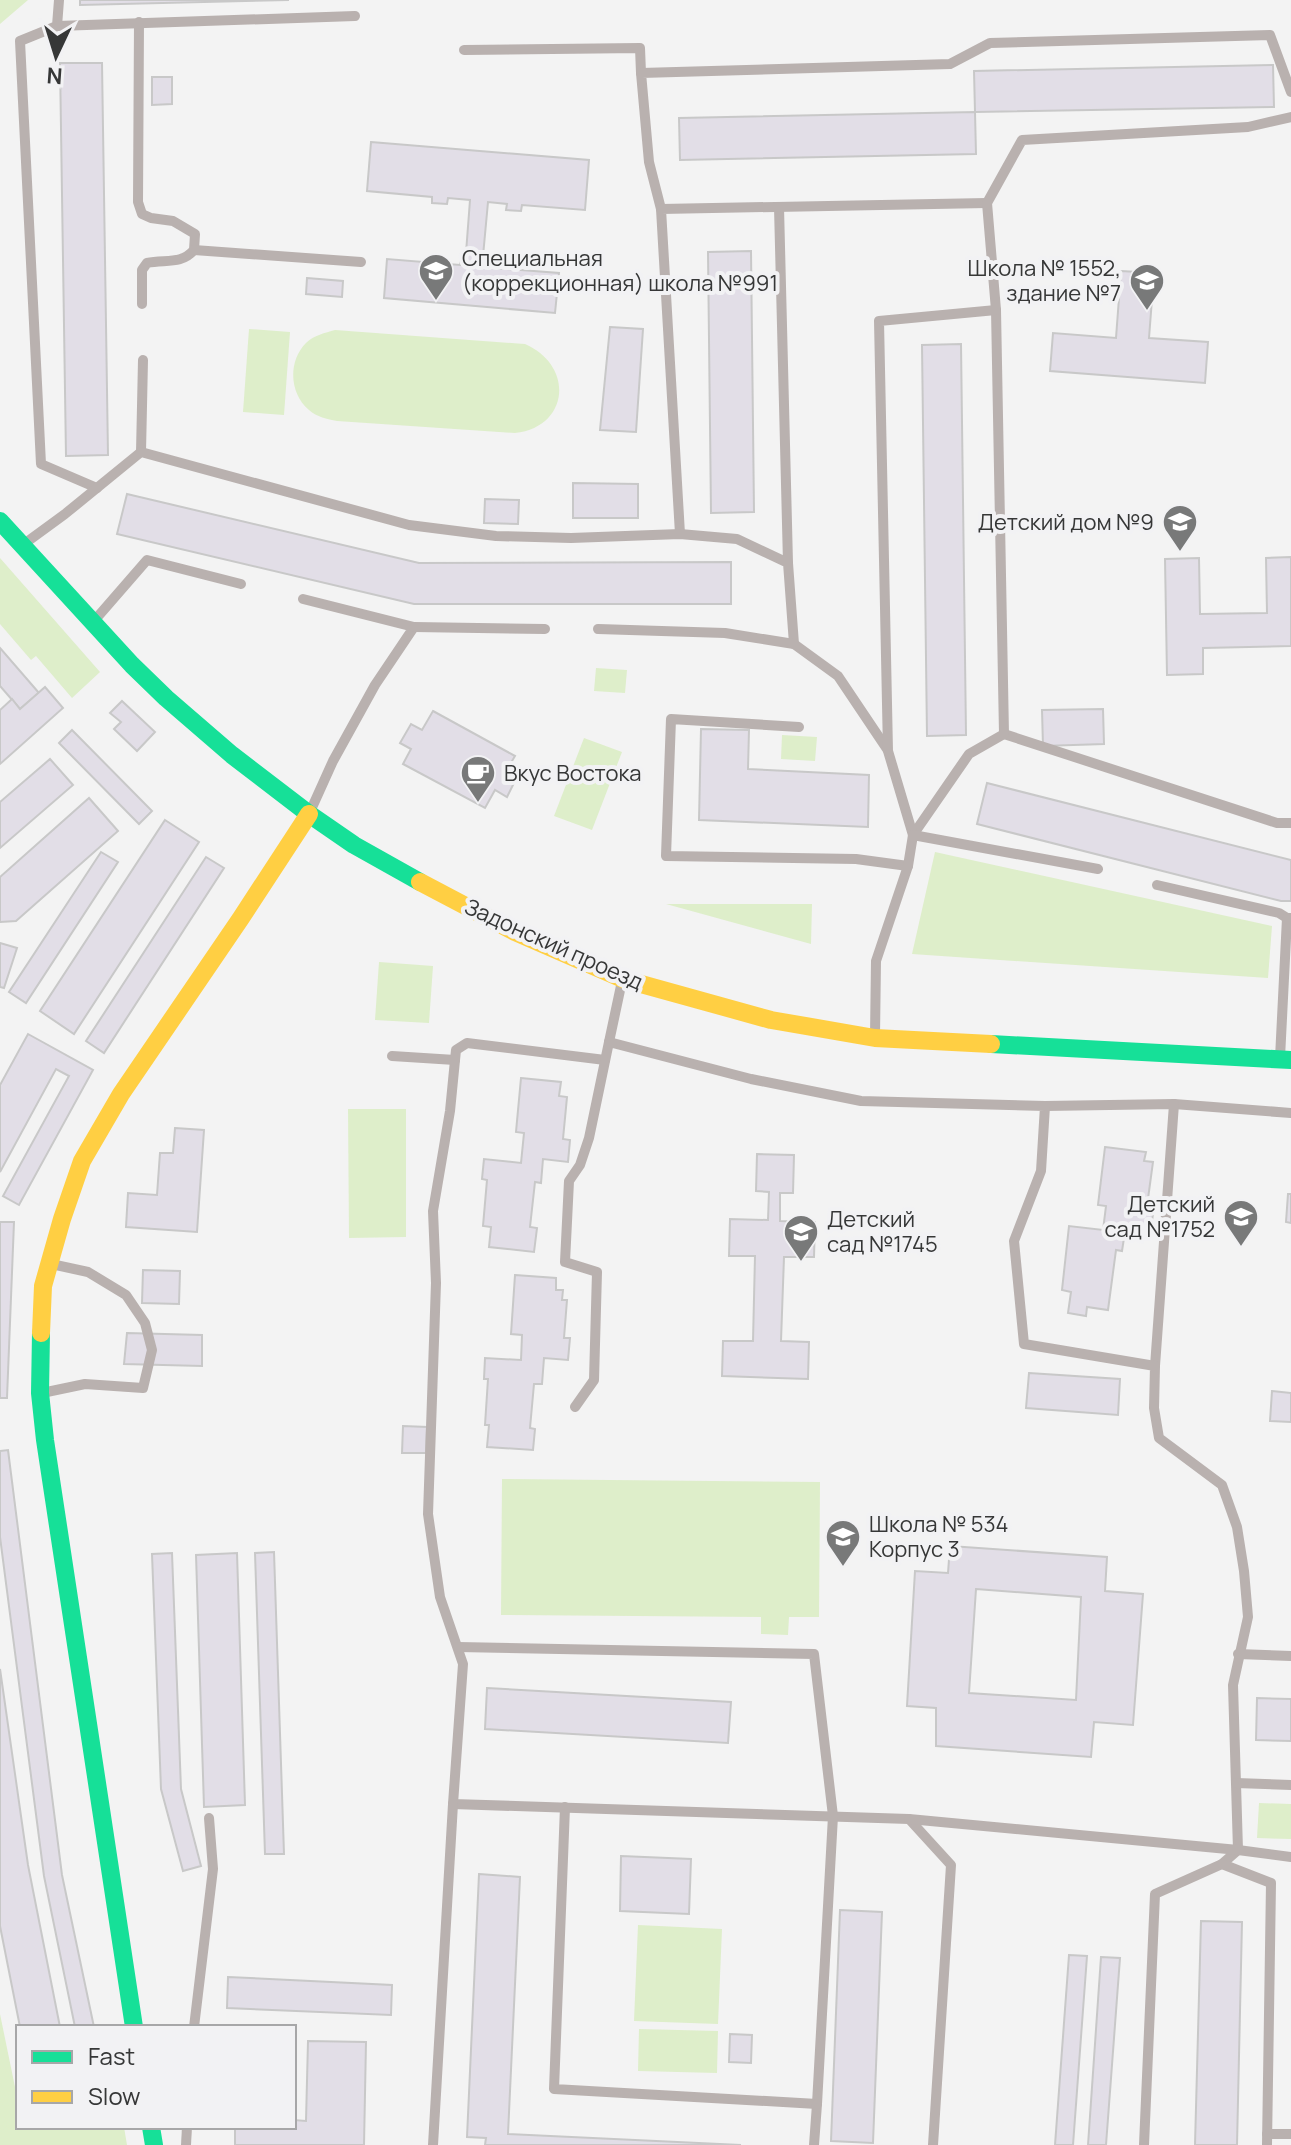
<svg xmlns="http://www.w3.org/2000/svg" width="1291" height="2145" font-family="Manrope,sans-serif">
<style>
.green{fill:#deeeca}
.building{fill:#e2dee7;stroke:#c8c8c8;stroke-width:2;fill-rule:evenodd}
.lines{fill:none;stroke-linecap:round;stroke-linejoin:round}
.lane{stroke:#b9b1af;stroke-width:10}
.fast{stroke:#16e098;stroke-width:18}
.slow{stroke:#ffcf43;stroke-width:18}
.labels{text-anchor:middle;stroke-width:8;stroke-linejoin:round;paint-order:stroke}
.poi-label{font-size:22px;fill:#363737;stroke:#f2f2f4;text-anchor:start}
.street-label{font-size:22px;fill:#363737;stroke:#f2f2f4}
</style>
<rect width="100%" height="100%" fill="#f3f3f3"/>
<g class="green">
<path d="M0 0H28L0 24Z"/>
<path d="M249 329 290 332 284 415 243 412Z"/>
<path d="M335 330 525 344C575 366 569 427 515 433L337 421C327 419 317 417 309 410 289 393 288 361 306 343 314 335 325 333 335 330Z"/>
<path d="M0 558 100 672 72 698 36 656 31 660 0 624Z"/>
<path d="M596 668 627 670 625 693 594 691Z"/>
<path d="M782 735 817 737 815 761 781 759Z"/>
<path d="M584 738 622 752 592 830 554 816Z"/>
<path d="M935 852 1272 926 1268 978 912 954Z"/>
<path d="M666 904H812L811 944Z"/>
<path d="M379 962 433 966 429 1023 375 1020Z"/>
<path d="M348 1109H406V1237L349 1238Z"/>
<path d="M502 1479 820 1482 819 1617H789L788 1635 761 1634V1617L501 1615Z"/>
<path d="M1259 1803 1291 1804V1839L1257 1838Z"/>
<path d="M638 1925 722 1929 718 2024 634 2021Z"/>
<path d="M0 2014 15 2087 18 2088V2127H124L127 2145H0Z"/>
<path d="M639 2029 718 2031 717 2073 638 2071Z"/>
</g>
<g class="building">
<path d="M80 0H289L80 5Z"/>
<path d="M60 63H102L108 455 66 456Z"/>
<path d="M1273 65 1274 107 975 112 974 71Z"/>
<path d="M152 77H172V104L152 105Z"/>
<path d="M975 112 976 154 680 160 679 118Z"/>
<path d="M371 142 589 160 585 210 522 205 521 211 506 210 507 204 488 202 482 267 559 273 555 313 384 298 387 259 460 265 461 253H466L470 200 448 198 447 204 432 203V197L367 191Z"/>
<path d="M751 251 754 512 711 513 708 252Z"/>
<path d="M1121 271 1154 273 1149 338 1208 342 1205 383 1050 371 1053 333 1116 338Z"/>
<path d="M307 278 343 281 342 297 306 294Z"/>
<path d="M610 327 643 329 636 432 600 430Z"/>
<path d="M961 344 966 735 927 736 922 345Z"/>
<path d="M573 483 638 484V518H573Z"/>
<path d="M127 494 419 563 731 562V604H414L117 534Z"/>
<path d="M485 499 519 500 518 524 484 523Z"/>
<path d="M1291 557V646L1203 648V674L1167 675 1165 559 1199 558 1200 614 1267 613 1266 558Z"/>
<path d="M0 648 39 693 20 709 0 686Z"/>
<path d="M45 687 63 708 0 764V710L12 699 20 709Z"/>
<path d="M122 701 155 732 137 751 114 729 121 722 110 713Z"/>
<path d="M1103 709 1104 744 1043 746 1042 710Z"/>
<path d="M433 711 515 756 505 773 516 779 507 797 495 790 485 808 403 764 411 749 400 743 411 724 422 730Z"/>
<path d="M701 729 749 730 748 769 869 775 868 827 699 820Z"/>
<path d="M72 730 152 811 139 824 59 743Z"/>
<path d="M50 759 73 785 0 848V802Z"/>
<path d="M987 783 1291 860V901H1281L977 824Z"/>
<path d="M89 798 118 831 16 921 0 922V877Z"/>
<path d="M165 820 199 842 74 1034 40 1011Z"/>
<path d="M101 852 118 862 26 1003 9 992Z"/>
<path d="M206 857 224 868 104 1053 86 1041Z"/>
<path d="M0 943 17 948 4 988 0 987Z"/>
<path d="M28 1034 93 1070 19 1205 3 1196 69 1076 56 1069 0 1172V1085Z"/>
<path d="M521 1078 561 1082 559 1096 567 1097 563 1139 570 1140 568 1162 543 1159 541 1183 535 1182 530 1227 537 1228 534 1252 489 1247 491 1227 483 1226 487 1180 482 1179 484 1159 521 1163 524 1133 516 1132Z"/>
<path d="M175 1128 204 1130 197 1232 126 1227 128 1193 157 1195 160 1153H173Z"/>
<path d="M1105 1147 1146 1152 1144 1161 1153 1162 1147 1206 1154 1207 1151 1228 1126 1225 1122 1251 1116 1250 1108 1310 1087 1307 1086 1316 1068 1313 1071 1292 1062 1290 1069 1226 1103 1230 1106 1206 1098 1205Z"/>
<path d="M757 1154 794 1155 793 1193H780V1221L815 1222 814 1257H784L781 1341 809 1342 808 1379 722 1376 723 1341H753L755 1256H729L730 1219 768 1220 769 1192 756 1191Z"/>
<path d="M1288 1194H1291V1223L1286 1222Z"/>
<path d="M0 1222H14L7 1398H0Z"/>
<path d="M143 1270 180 1271 179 1304 142 1303Z"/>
<path d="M515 1275 556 1278V1290H563L562 1300H567L564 1338H570L568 1360 544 1358 542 1384H534L530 1428 535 1429 533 1450 487 1447 489 1425H485L488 1379H484L485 1358 521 1360 522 1335 511 1334Z"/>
<path d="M127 1333 202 1335V1366L124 1364Z"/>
<path d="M1029 1373 1120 1379 1118 1415 1026 1408Z"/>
<path d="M1272 1391 1291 1393V1422L1270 1421Z"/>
<path d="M403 1426 427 1427 426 1453H402Z"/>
<path d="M8 1450 62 1875 94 2027H75L44 1876 0 1537V1451Z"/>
<path d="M950 1546 1107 1557 1105 1591 1143 1594 1133 1725 1094 1722 1091 1757 936 1746V1708L907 1706 915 1571 948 1573ZM976 1589 1081 1597 1076 1700 969 1693Z"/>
<path d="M274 1552 284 1854H265L255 1553Z"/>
<path d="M172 1553 181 1789 201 1866 183 1871 161 1789 152 1554Z"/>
<path d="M237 1553 245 1805 204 1807 196 1555Z"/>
<path d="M0 1669 28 1865 60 2027H20L0 1926Z"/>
<path d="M487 1688 731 1702 728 1743 485 1729Z"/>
<path d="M1257 1698 1291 1699V1741L1256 1740Z"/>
<path d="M621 1856 691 1859 689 1914 620 1911Z"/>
<path d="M479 1874 520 1877 508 2134 741 2145H485L486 2138 467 2137Z"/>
<path d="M840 1910 882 1912 873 2143 831 2141Z"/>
<path d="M1201 1921 1242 1922 1237 2145H1195Z"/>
<path d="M1069 1955 1087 1956 1073 2145H1055Z"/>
<path d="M1101 1957 1120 1958 1106 2145H1088Z"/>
<path d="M228 1977 392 1985 391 2015 227 2008Z"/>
<path d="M730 2034 752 2035 751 2063 729 2062Z"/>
<path d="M308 2041 366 2042 364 2145H235V2127H294V2120L306 2121Z"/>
</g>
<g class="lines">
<g class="lane">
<path d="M59 0 57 26 20 41 41 464 97 488"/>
<path d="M139 22 138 202 142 214 151 218 173 221 195 234 194 250C181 265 165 259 147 263L142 270V304"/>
<path d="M57 26 355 16"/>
<path d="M464 50 640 48 641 73"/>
<path d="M779 207 788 563"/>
<path d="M661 209 649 162 641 73 950 64 990 43 1270 35 1291 92"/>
<path d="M194 250 361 262"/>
<path d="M141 452 143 360"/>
<path d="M680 534 661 209 987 203"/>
<path d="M24 544 65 514 141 452 409 525 496 536 571 538 680 534 737 539 788 563 794 644"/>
<path d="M303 599 414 627 375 685 333 761 310 812"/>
<path d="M94 621 147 560 241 584"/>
<path d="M414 627 545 629"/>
<path d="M598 629 725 633 794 644 838 676 887 749"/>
<path d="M799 727 671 719 666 856 856 859 908 866"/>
<path d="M1004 734 1277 823H1291"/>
<path d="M913 835 969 754 1004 734 996 310 987 203 1022 140 1248 127 1291 117"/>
<path d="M913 835 888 751 879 321 996 310"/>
<path d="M1157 885 1279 913 1287 918"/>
<path d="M875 1036 876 961 908 866 913 835 1098 869"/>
<path d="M609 1042 622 981"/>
<path d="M392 1056 455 1060"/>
<path d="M1280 1058 1287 918H1291"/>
<path d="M605 1060 467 1043 456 1050 450 1111 433 1211 436 1283 428 1514 440 1597 463 1664 453 1804 909 1819 951 1865 933 2145"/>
<path d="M1045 1106 1174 1104 1291 1113"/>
<path d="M1155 1366 1174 1104"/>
<path d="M42 1393 85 1384 143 1388 152 1350 145 1323 126 1295 88 1272 51 1264"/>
<path d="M575 1407 594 1380 597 1272 565 1262 569 1181 580 1165 589 1138 609 1042 751 1079 861 1101 1045 1106 1041 1171 1014 1241 1024 1344 1155 1366 1154 1408 1159 1438 1222 1485 1237 1527 1244 1571 1248 1617 1233 1685 1238 1850 1222 1864 1155 1894 1144 2145"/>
<path d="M458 1647 814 1654 833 1816 817 2104 554 2089 565 1807"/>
<path d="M1238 1654 1291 1656"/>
<path d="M1236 1783 1291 1785"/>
<path d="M909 1819 1238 1850 1291 1857"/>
<path d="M1222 1864 1271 1883 1267 2145"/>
<path d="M194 2027 213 1869 209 1818"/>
<path d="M1267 2134H1291"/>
<path d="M186 2145 187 2127"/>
<path d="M433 2145 453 1804"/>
<path d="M814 2145 817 2104"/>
</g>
<g class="fast">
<path d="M0 521 132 665 166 698 232 755 309 814 354 845 420 882"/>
<path d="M991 1044 1291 1060"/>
<path d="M41 1333 40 1393 45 1440 134 2027"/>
<path d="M151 2127 154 2145"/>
</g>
<g class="slow">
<path d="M420 882 515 932 623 979 771 1020 875 1038 991 1044"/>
<path d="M41 1333 43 1286 62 1219 82 1161 121 1094 241 918 309 814"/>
</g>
</g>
<defs>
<symbol id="school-pin" viewBox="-11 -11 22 30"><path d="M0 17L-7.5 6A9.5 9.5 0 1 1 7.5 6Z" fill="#787979" stroke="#f2f2f4"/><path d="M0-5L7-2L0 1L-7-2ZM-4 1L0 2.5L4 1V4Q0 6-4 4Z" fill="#fff"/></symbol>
<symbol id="cafe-pin" viewBox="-11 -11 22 30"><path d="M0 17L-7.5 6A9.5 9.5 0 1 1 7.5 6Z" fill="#787979" stroke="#f2f2f4"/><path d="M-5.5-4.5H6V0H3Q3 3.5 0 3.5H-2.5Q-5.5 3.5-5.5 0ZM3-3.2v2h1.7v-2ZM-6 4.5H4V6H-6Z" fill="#fff"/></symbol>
</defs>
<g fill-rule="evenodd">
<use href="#school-pin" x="416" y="251" width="40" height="54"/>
<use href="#school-pin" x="1127" y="261" width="40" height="54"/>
<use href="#school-pin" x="1160" y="502" width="40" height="54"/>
<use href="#cafe-pin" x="458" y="753" width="40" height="54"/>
<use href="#school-pin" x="1221" y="1197" width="40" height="54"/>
<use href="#school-pin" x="781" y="1212" width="40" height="54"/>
<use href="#school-pin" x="823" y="1517" width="40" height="54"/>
</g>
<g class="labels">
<g class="poi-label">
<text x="462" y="266">Специальная<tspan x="462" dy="25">(коррекционная) школа №991</tspan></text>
<text x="1121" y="276" text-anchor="end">Школа № 1552,<tspan x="1121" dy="25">здание №7</tspan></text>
<text x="1154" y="530" text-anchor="end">Детский дом №9</text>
<text x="504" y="781">Вкус Востока</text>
<text x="1215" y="1212" text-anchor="end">Детский<tspan x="1215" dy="25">сад №1752</tspan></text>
<text x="827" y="1227">Детский<tspan x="827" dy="25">сад №1745</tspan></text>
<text x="869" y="1532">Школа № 534<tspan x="869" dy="25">Корпус 3</tspan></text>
</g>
<g class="street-label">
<text transform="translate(554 944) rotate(24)" y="8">Задонский проезд</text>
</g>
</g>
<rect x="16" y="2025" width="280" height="104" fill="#f2f2f4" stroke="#a7a7a8" stroke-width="2"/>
<rect x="32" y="2051" width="40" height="12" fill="#16e098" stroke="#a7a7a8" stroke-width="2"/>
<text x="88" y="2065" font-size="24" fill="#363737">Fast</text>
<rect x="32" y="2091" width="40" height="12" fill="#ffcf43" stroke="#a7a7a8" stroke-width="2"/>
<text x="88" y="2105" font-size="24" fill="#363737">Slow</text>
<g transform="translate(56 56) rotate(184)" stroke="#f2f2f4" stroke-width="6" paint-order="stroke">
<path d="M0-6L14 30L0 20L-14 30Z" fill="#363737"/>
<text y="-12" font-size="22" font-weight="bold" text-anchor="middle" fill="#363737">N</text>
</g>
</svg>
